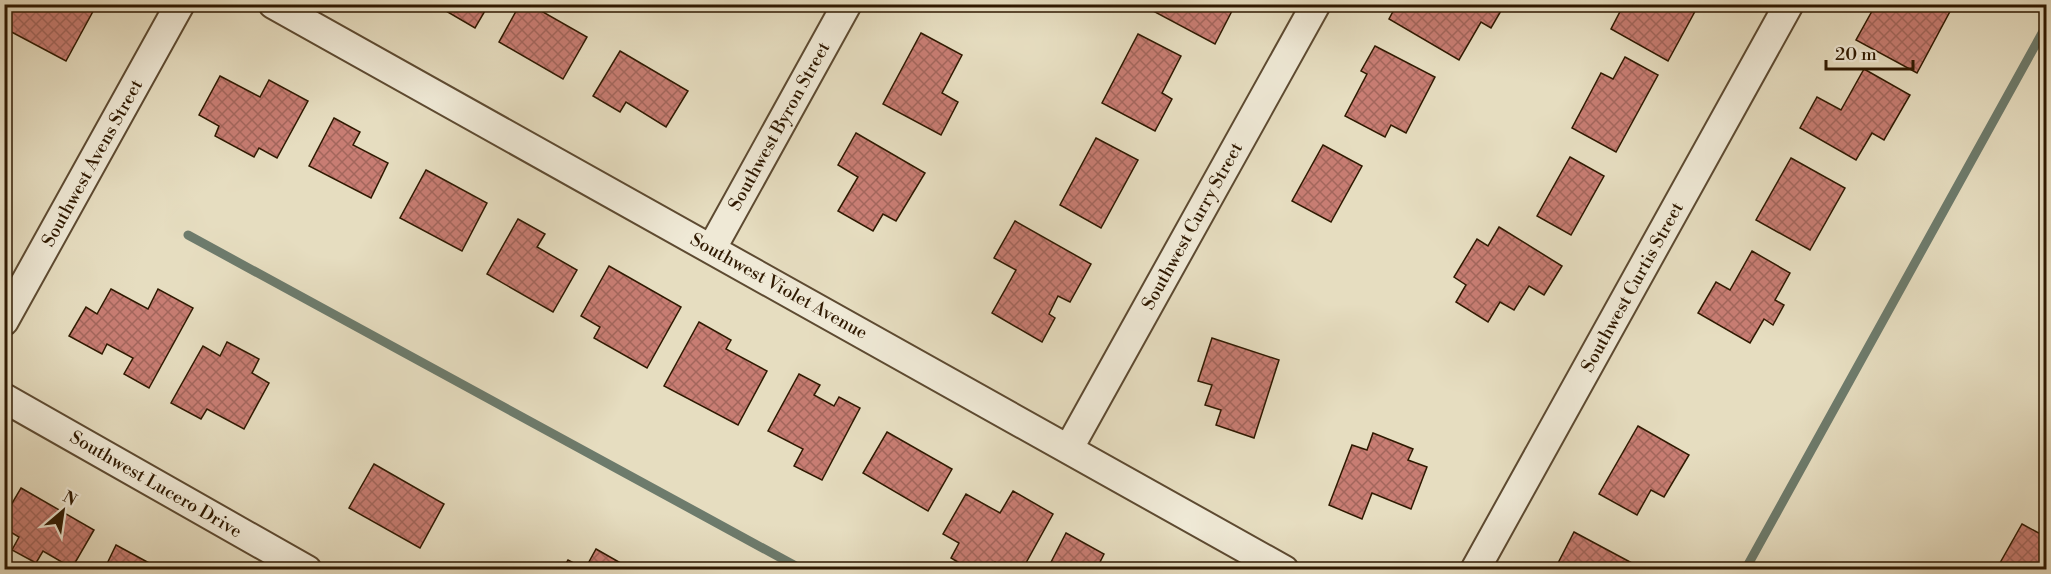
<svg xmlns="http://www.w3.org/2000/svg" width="2051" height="574" font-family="'Libre Bodoni',serif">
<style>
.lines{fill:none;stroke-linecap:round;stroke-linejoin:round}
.stream{stroke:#6d7b6c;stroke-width:9}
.building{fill:url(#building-cross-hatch);stroke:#2f1901;stroke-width:1.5}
.street-casing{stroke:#5d4a31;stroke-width:32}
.street{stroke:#efe9d6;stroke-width:28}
.labels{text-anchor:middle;stroke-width:4.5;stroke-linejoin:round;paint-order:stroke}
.street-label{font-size:18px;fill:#2f1901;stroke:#efe9d6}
</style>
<defs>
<pattern id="building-cross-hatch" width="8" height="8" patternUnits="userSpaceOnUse" patternTransform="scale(1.5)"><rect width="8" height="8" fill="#c87d73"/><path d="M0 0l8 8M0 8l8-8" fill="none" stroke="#a3665c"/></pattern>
</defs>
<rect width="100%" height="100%" fill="#e6ddc0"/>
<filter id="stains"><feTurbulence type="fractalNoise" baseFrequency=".00333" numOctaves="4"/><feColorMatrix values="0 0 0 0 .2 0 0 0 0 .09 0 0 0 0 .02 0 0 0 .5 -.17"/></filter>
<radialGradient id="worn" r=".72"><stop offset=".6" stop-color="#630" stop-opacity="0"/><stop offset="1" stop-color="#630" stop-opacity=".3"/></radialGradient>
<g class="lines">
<g class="stream">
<path d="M188 235 803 570"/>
<path d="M1745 570 2046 26"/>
</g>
</g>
<g class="building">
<path d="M10 4H97L66 61 4 28V15Z"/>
<path d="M434 4H489L475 28Z"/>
<path d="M520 4H529L587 37 563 79 499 42Z"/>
<path d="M1156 4H1230L1234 7 1215 44 1153 11Z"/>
<path d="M1397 4H1505L1491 28 1481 22 1459 60 1389 19Z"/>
<path d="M1624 4H1699L1668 61 1611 29Z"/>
<path d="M1876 4H1954L1917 73 1856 40Z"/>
<path d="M921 33 962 55 942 93 958 102 941 135 883 104Z"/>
<path d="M1138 34 1181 56 1162 93 1172 99 1155 131 1102 103Z"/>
<path d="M1375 46 1435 77 1406 133 1391 125 1385 137 1345 116 1367 74 1361 71Z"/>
<path d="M620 51 688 91 666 127 626 102 620 112 593 96Z"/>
<path d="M1625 57 1658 75 1616 152 1572 128 1601 73 1613 79Z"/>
<path d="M1864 69 1910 95 1884 140 1872 133 1856 160 1800 128 1817 97 1841 110Z"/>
<path d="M220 76 260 97 269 80 308 101 277 158 259 148 254 157 215 136 219 126 199 115Z"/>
<path d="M334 118 360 132 353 145 388 163 371 198 309 166Z"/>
<path d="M856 133 925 173 896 221 883 214 873 231 838 211 858 177 838 165Z"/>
<path d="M1096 138 1138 160 1101 228 1060 205Z"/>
<path d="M1323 145 1362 166 1331 222 1292 201Z"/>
<path d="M1570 157 1604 176 1571 235 1537 216Z"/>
<path d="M1791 158 1845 188 1810 250 1756 220Z"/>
<path d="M426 170 487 203 462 251 400 218Z"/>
<path d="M518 219 545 234 537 247 577 270 553 312 487 274Z"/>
<path d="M1015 221 1091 264 1070 302 1058 296 1049 314 1055 318 1042 342 992 313 1016 270 994 258Z"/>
<path d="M1499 227 1562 266 1544 295 1529 286 1514 310 1500 302 1488 322 1456 302 1466 285 1454 277 1477 239 1488 246Z"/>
<path d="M1752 251 1790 273 1775 300 1784 305 1773 325 1764 319 1750 343 1698 313 1716 282 1730 290Z"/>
<path d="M609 266 681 307 647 368 594 338 600 327 581 316Z"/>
<path d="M111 289 148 309 158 289 193 308 149 388 124 374 133 358 107 344 102 354 69 336 86 307 97 314Z"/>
<path d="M699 322 731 340 726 349 767 371 738 425 664 386Z"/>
<path d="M1212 338 1279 360 1254 438 1216 425 1221 410 1205 405 1212 385 1198 381Z"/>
<path d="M227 342 259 359 252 373 269 383 244 429 207 409 201 419 171 403 203 346 220 356Z"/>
<path d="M799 374 820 385 814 395 834 406 839 397 860 408 822 480 794 466 803 449 768 431Z"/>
<path d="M1638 426 1689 455 1664 497 1651 490 1637 515 1599 494Z"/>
<path d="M887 432 952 469 928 511 863 473Z"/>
<path d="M1373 433 1413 449 1408 460 1427 467 1411 509 1372 493 1362 519 1329 505 1352 445 1367 450Z"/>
<path d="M374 464 444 504 420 548 349 508Z"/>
<path d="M21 488 94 530 72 568 43 551 36 563 12 550 19 537 4 528V517Z"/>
<path d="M1013 491 1053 514 1022 570H1008L995 562 990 570H971L951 558 959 543 943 534 966 494 1000 513Z"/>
<path d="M2022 524 2046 537V570H1996Z"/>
<path d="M1574 532 1645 570H1561L1556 567Z"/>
<path d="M1066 533 1104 554 1096 570H1047Z"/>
<path d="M116 545 162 570H104Z"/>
<path d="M596 549 633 570H562L568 560 585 569Z"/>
</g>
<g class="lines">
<defs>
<g id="street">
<path d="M273 4 1284 570"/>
<path d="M712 248 847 4"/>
<path d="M4 321 180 4"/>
<path d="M4 398 307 570"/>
<path d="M1069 448 1316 4"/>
<path d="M1475 570 1789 4"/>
</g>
</defs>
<use href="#street" class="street-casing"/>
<use href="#street" class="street"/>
</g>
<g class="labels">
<g class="street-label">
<text transform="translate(779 126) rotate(-61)" y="6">Southwest Byron Street</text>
<text transform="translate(92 163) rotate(-61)" y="6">Southwest Avens Street</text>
<text transform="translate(1192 226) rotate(-61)" y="6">Southwest Curry Street</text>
<text transform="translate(779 286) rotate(29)" y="6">Southwest Violet Avenue</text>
<text transform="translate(1632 287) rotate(-61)" y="6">Southwest Curtis Street</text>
<text transform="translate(156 484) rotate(30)" y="6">Southwest Lucero Drive</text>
</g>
</g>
<rect width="2051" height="574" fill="none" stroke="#e6ddc0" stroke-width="24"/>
<rect x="6" y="6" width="2039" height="562" fill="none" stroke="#2f1901" stroke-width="3"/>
<rect x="12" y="12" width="2027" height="550" fill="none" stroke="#2f1901" stroke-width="1.5"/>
<g transform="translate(63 511) rotate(29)" stroke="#efe9d6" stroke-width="4.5" paint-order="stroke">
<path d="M0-4.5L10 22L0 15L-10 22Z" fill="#2f1901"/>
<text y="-9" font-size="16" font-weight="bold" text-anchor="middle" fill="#2f1901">N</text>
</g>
<path d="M1826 60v9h87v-9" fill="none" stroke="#2f1901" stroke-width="3"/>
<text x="1835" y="60" font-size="18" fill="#2f1901" stroke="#efe9d6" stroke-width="4.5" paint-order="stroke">20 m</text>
<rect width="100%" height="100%" filter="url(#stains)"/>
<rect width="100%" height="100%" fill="url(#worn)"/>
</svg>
